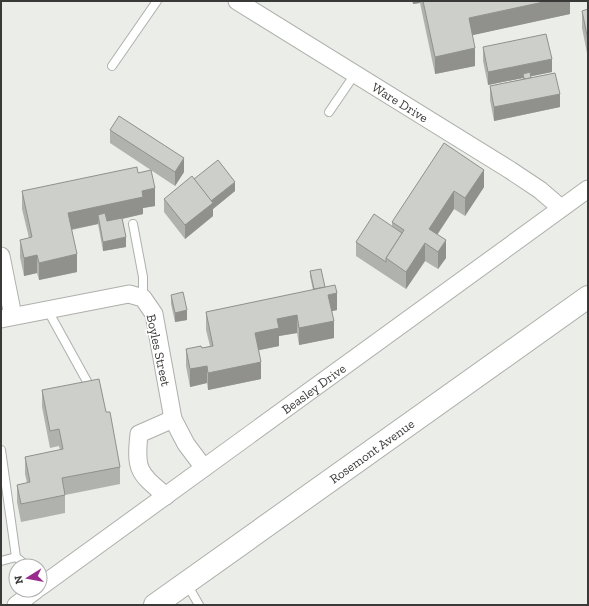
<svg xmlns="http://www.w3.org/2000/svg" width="589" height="606" font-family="'Zilla Slab',serif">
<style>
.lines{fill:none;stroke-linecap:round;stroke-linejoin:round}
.lane-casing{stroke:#aeb0ab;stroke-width:10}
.street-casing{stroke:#aeb0ab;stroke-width:19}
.secondary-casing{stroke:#aeb0ab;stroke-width:24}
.lane{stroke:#fff;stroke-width:8}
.street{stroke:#fff;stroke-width:17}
.secondary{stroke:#fff;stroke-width:22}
.wall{fill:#b0b2ae}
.shaded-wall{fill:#90918d}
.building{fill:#cdcfca;stroke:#90918d}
.labels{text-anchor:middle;stroke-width:3.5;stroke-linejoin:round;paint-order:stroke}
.street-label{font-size:13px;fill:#393a38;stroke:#fff}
</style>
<rect width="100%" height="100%" fill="#ebede8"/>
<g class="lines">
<defs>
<g id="lane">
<path d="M112 66 157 1"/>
<path d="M329 112 355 74"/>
<path d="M133 224 143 277V298"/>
<path d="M47 309 89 385"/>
<path d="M1 450 16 557 1 561"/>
<path d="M16 557 27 566"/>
<path d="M187 584 199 605"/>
</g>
<g id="street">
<path id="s1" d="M237 1 510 170 540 190 561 208"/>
<path d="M1 256 13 316"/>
<path d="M1 319 129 294 143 298 154 314 173 419 186 444 204 468"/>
<path d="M166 496C139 473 135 471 139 434L173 419"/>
<path id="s2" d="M40 587 588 189"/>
<path d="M16 605 36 590"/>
</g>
<g id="secondary">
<path id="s3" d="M155 605 588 297"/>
</g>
</defs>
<use href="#lane" class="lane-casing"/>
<use href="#street" class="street-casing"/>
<use href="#secondary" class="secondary-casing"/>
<use href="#lane" class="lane"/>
<use href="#street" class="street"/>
<use href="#secondary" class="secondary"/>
</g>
<g class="wall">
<path d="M412 1H570V14L472 35 475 66 435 74 420 3 413 4Z"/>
<path d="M588 9V58L582 28V11Z"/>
<path d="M483 47 552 72 531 76V78L560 107 494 121 490 100V86L523 79V78L488 85 483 61Z"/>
<path d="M110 130 184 172 175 186 110 143Z"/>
<path d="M484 170V187L465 216 454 209 437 235 446 258 438 269 425 261 406 289 356 256V242L392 227V222Z"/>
<path d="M138 173 155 206 143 208V214L122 219 126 247 103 251 98 224 72 230 77 272 39 280 37 273 24 276 20 257V240L29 238 22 209V191Z"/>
<path d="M235 191 213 209V216L185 239 164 212V199Z"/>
<path d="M310 271 325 287 337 310 332 311 334 338 299 345 297 333 279 336V346L259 350 261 379 208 390 207 383 190 387 186 366V349L202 348 210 346 206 330V312L313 290 310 276Z"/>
<path d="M171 295 187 320 175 322 171 304Z"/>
<path d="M42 390 106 412 120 467V484L65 495V513L21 522 17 502V485L27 483 25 474V457L60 450 59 446 50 448 42 407Z"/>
</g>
<g class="shaded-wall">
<path d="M413 1H420V3L413 4Z"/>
<path d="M548 1H570V14L469 36V18Z"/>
<path d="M475 48V66L435 74V57Z"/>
<path d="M552 59V72L523 78V74V78L488 85V72Z"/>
<path d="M560 94V107L494 121V107Z"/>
<path d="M184 158V172L175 186V172Z"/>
<path d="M484 170V187L465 216V198Z"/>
<path d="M235 182V191L213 209V216L185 239V225L211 201Z"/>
<path d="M155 188V206L143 208V214L99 224 98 215V224L68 230V213L142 191Z"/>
<path d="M454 191V209L429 247V229Z"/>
<path d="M126 237V247L103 251V242Z"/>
<path d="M446 240V258L438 269V252Z"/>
<path d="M425 243V261L406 289V272Z"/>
<path d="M77 254V272L39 280V263Z"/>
<path d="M37 255V273L24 276V258Z"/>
<path d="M337 293V310L328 312V295Z"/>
<path d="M187 310V320L175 322V313Z"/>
<path d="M297 315V333L279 336V346L255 351V333L277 319Z"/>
<path d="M334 321V338L299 345V328Z"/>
<path d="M261 362V379L208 390V373Z"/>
<path d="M207 366V383L190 387V369Z"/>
</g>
<g class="building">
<path d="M423 1H548L469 18 475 48 435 57Z"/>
<path d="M588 9V40L582 11Z"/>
<path d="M546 34 552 59 488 72 483 47Z"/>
<path d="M530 72 531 78 524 79 523 74Z"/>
<path d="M555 73 560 94 494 107 490 86Z"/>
<path d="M119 116 184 158 175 172 110 130Z"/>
<path d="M444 143 484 170 465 198 454 191 429 229 446 240 438 252 425 243 406 272 386 258 404 230 392 222Z"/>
<path d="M218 160 235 182 211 201 194 179Z"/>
<path d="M137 167 138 173 151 170 155 188 142 191 143 197 68 213 77 254 39 263 37 255 24 258 20 240 32 237 22 191Z"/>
<path d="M192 176 213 203 185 225 164 199Z"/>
<path d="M105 213 107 221 122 218 126 237 103 242 98 215Z"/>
<path d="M374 214 402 233 386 258V262L356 242Z"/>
<path d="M321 269 325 287 314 289 310 271Z"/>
<path d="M335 285 337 293 328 295 334 321 299 328 297 315 277 319 279 328 255 333 261 362 208 373 207 366 190 369 186 349 201 346 202 348 213 346 206 312Z"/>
<path d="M183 292 187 310 175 313 171 295Z"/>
<path d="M99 379 106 412H110L120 467 62 478 65 495 21 504 17 485 30 482 25 457 63 449 59 429 50 431 42 390Z"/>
</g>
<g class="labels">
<g class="street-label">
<text dy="5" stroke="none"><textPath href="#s1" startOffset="192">Ware Drive</textPath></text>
<text transform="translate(159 350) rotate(78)" y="5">Boyles Street</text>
<text dy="5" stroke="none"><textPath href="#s2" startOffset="338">Beasley Drive</textPath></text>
<text dy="5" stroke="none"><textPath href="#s3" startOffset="266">Rosemont Avenue</textPath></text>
</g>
</g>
<rect width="589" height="606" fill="none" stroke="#393a38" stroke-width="4"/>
<g transform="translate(28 578) rotate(259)"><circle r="19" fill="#ffffff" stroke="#b0b0af"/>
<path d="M0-3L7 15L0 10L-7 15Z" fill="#982b8b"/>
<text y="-6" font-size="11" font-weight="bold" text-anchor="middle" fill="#393a38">N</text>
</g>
</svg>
